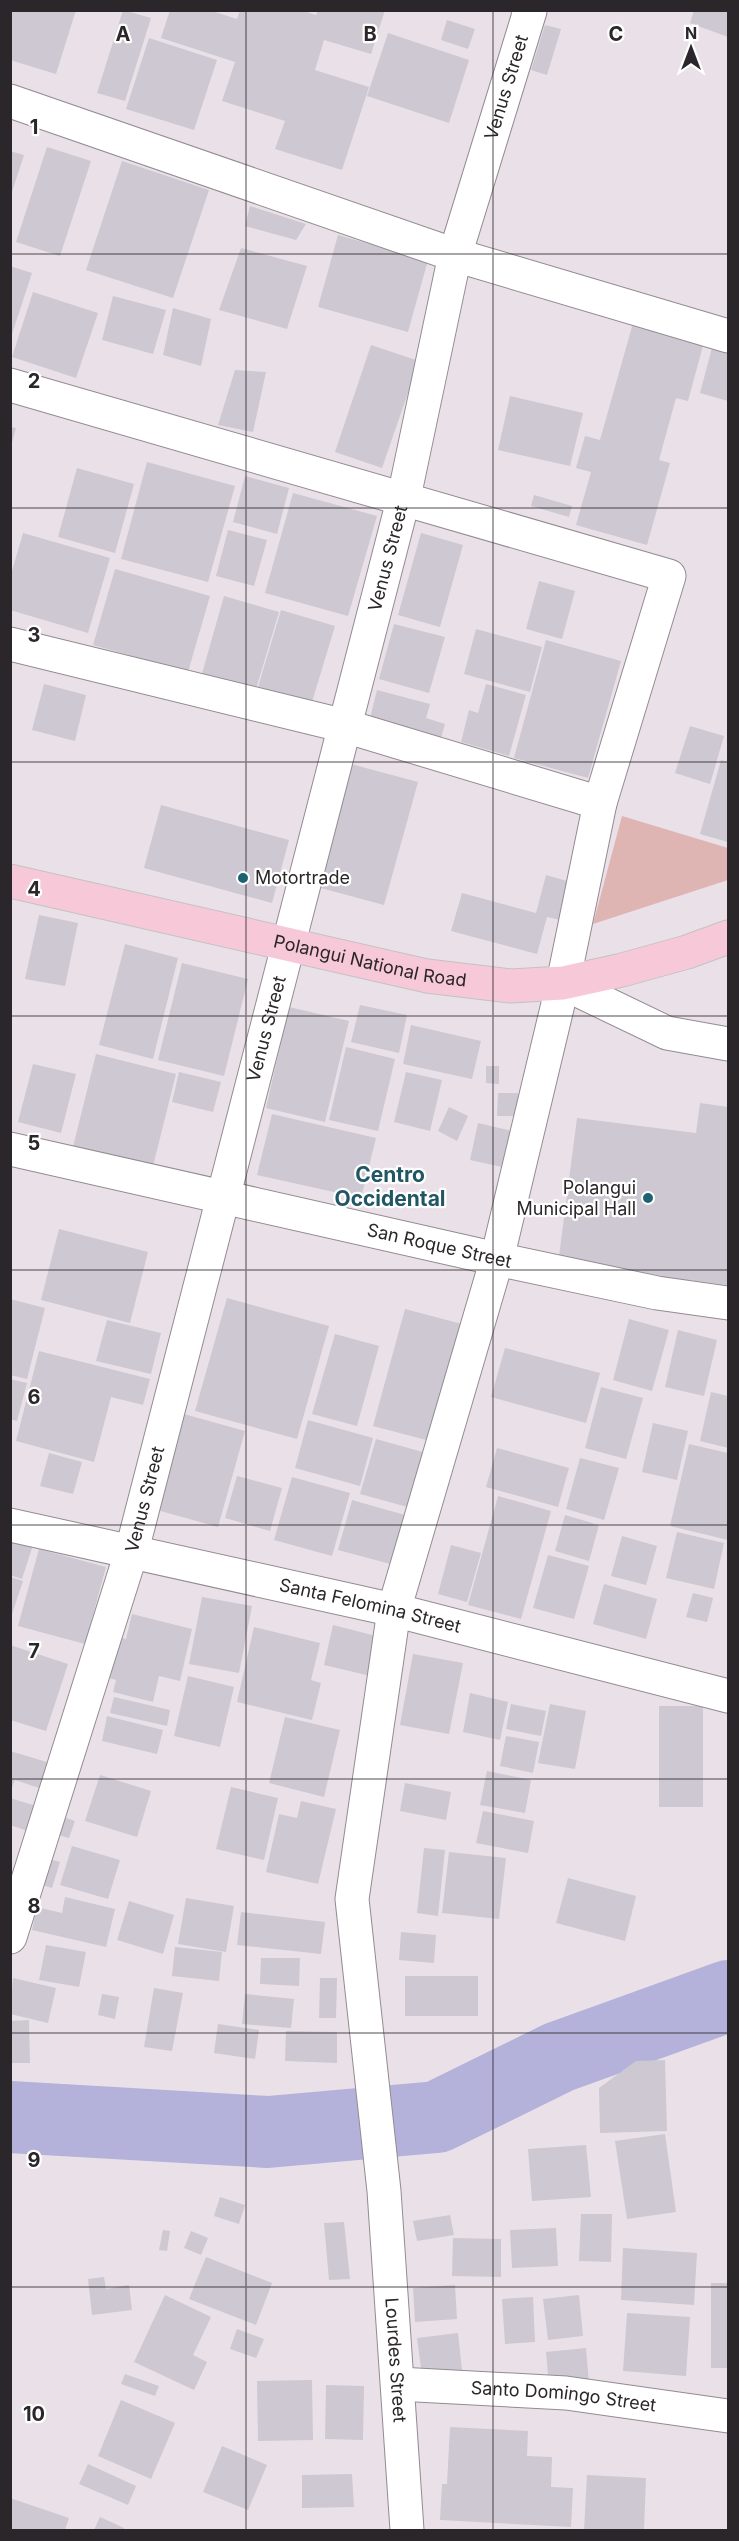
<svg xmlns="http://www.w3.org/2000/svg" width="739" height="2541" font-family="Inter,sans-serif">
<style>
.green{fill:#deb5b3}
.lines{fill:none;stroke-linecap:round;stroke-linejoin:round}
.river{stroke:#b4b2da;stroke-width:72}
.building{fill:#cdc8d1}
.minor-casing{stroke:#948b92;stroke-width:35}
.major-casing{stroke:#c3c2c3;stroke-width:35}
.minor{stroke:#fff;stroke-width:33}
.major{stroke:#f7c8d8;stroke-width:33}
.grid{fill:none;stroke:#2a2629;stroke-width:1.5;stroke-opacity:0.55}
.poi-dot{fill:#1d6273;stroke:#fff;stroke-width:2}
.labels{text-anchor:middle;stroke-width:4.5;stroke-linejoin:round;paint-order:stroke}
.street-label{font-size:18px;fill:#2a2629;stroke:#fff}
.poi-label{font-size:18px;fill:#2a2629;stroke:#fff;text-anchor:start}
.quarter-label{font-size:21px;font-weight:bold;fill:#215664;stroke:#fff}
.grid-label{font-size:20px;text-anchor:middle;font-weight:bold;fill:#2a2629;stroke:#fff;stroke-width:4.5;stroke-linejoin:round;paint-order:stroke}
</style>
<rect width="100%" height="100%" fill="#eae1e8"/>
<path class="green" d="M622 816 728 848V880L593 924Z"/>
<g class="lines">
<path class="river" d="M10 2117 268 2132 437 2117 559 2057 728 1996"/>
</g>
<g class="building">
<path d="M12 10H76L56 74 10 60Z"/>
<path d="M123 10 151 18 125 101 97 93Z"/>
<path d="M170 10H209L237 19 240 10H301L316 15 318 10H385L371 54 324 40 315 70 369 87 342 170 275 149 285 121 222 101 235 62 161 38Z"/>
<path d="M694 10H728V37L690 23Z"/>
<path d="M447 20 475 29 468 49 441 40Z"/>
<path d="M545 25 561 29 547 75 531 70Z"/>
<path d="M388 33 469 60 449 123 367 96Z"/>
<path d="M149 38 217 60 194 130 126 109Z"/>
<path d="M47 147 91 161 60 256 16 242Z"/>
<path d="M10 151 24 155 11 195H10Z"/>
<path d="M122 161 209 190 173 298 86 270Z"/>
<path d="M250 206 306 224 296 240 245 226Z"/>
<path d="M338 235 428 260 408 332 318 307Z"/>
<path d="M241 248 307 266 287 329 219 310Z"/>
<path d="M10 266 32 273 11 337 10 336Z"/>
<path d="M33 292 98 313 76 378 12 357Z"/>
<path d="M113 296 166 310 153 354 102 340Z"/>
<path d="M173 308 211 319 201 366 163 355Z"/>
<path d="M633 323 704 342 688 401 676 398 659 460 670 463 647 545 576 525 591 472 576 468 585 436 600 440Z"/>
<path d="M713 344 728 348V401L700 393Z"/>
<path d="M371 345 419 361 382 468 335 452Z"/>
<path d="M235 370 266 372 253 432 218 425Z"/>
<path d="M510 396 583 413 570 466 498 450Z"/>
<path d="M10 427 16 428 11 446H10Z"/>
<path d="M147 462 235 486 208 582 121 559Z"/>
<path d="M77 468 134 484 115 553 58 537Z"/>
<path d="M245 476 289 488 277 534 233 522Z"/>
<path d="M293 493 377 516 348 616 265 593Z"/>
<path d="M534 495 572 506 569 517 531 506Z"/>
<path d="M228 530 267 540 254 586 216 576Z"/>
<path d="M23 533 110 558 88 633 10 610V578Z"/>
<path d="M421 533 463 545 440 627 398 615Z"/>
<path d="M115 569 210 596 188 672 93 645Z"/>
<path d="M539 581 575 591 562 639 526 629Z"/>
<path d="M224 596 279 612 253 699 199 684Z"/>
<path d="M281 610 335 626 312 702 258 687Z"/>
<path d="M394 624 445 637 429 693 379 679Z"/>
<path d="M476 629 542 647 530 692 464 674Z"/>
<path d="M546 640 621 661 588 778 514 758Z"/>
<path d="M44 684 86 695 75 741 32 730Z"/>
<path d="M486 684 526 695 509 756 461 742 469 710 478 713Z"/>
<path d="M377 690 430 704 426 718 445 724 440 742 369 722Z"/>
<path d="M690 726 724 736 710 784 675 773Z"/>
<path d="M721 760 728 762V842L700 834Z"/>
<path d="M351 764 418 782 384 905 317 887Z"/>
<path d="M161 805 289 840 272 903 144 868Z"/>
<path d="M546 875 574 883 564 921 547 917 537 954 451 931 462 893 536 913Z"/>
<path d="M39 915 78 923 65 986 25 979Z"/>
<path d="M125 944 178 958 153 1059 99 1045Z"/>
<path d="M182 963 248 979 224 1076 158 1060Z"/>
<path d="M360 1005 407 1015 399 1053 351 1042Z"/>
<path d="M289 1007 349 1021 325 1122 266 1108Z"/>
<path d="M411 1025 481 1041 472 1079 403 1064Z"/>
<path d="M346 1047 395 1059 378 1131 329 1120Z"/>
<path d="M96 1054 176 1074 153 1166 73 1147Z"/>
<path d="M33 1064 76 1074 61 1133 18 1122Z"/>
<path d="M486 1066H499V1084L486 1083Z"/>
<path d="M179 1072 221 1082 213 1112 172 1102Z"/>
<path d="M406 1072 442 1080 430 1131 394 1122Z"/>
<path d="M498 1093H518V1116H497Z"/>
<path d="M700 1103 728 1107V1285L558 1264 577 1118 696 1133Z"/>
<path d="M449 1107 468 1116 457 1141 438 1131Z"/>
<path d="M272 1114 376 1138 361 1198 257 1175Z"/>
<path d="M478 1123 520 1133 511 1169 470 1160Z"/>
<path d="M59 1229 148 1252 130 1323 41 1300Z"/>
<path d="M227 1298 329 1326 297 1439 195 1411Z"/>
<path d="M10 1299 45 1308 27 1379 10 1375Z"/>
<path d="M405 1309 462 1324 430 1441 373 1426Z"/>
<path d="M629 1319 669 1330 652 1391 613 1380Z"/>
<path d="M107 1320 161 1333 151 1374 96 1361Z"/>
<path d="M678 1330 717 1340 704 1396 665 1387Z"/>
<path d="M335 1334 379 1346 357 1426 312 1414Z"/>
<path d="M505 1348 600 1373 586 1423 491 1397Z"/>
<path d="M39 1351 150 1379 143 1405 111 1397 94 1462 16 1441Z"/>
<path d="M10 1379 27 1383 17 1421 10 1419Z"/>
<path d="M601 1387 643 1398 626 1459 585 1448Z"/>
<path d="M711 1392 728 1396V1448L700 1441Z"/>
<path d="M184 1414 245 1431 218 1527 157 1510Z"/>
<path d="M308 1420 373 1438 360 1486 295 1468Z"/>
<path d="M653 1423 688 1431 677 1480 642 1472Z"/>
<path d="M376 1439 430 1454 415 1509 360 1494Z"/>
<path d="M689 1444 728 1453V1540L670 1526Z"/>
<path d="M497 1448 569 1468 558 1507 486 1487Z"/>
<path d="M49 1453 82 1462 73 1494 40 1486Z"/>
<path d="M580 1458 619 1468 604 1520 566 1509Z"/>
<path d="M237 1476 282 1488 270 1531 225 1518Z"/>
<path d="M292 1477 350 1493 332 1556 274 1540Z"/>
<path d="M498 1496 551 1511 521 1619 468 1605Z"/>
<path d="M352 1500 412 1517 398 1566 338 1550Z"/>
<path d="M565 1515 599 1525 589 1561 555 1551Z"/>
<path d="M677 1532 724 1543 714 1589 666 1578Z"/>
<path d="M622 1536 657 1546 646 1585 611 1576Z"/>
<path d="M10 1538 33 1545 22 1579 10 1575Z"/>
<path d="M451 1545 481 1553 467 1602 438 1594Z"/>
<path d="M39 1549 106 1567 85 1644 18 1626Z"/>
<path d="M548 1555 589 1566 574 1619 533 1608Z"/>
<path d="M10 1577 23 1581 11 1617H10Z"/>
<path d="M604 1584 657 1599 646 1639 593 1624Z"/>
<path d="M693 1593 713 1598 707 1622 686 1617Z"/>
<path d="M202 1597 252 1606 239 1673 189 1664Z"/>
<path d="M132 1614 192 1629 180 1681 159 1676 153 1702 113 1692 116 1680 109 1678 119 1637 126 1639Z"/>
<path d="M333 1625 388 1639 379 1678 324 1665Z"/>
<path d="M254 1627 320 1643 311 1680 321 1683 312 1720 237 1702Z"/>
<path d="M10 1645 68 1664 46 1731 10 1720Z"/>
<path d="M413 1654 463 1663 449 1734 400 1725Z"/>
<path d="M188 1676 234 1687 220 1747 174 1736Z"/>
<path d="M470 1693 508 1702 500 1740 463 1732Z"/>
<path d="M114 1697 170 1710 167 1726 110 1713Z"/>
<path d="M511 1704 546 1711 541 1736 506 1729Z"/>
<path d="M550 1704 586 1711 575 1769 538 1763Z"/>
<rect x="659" y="1706" width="44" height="101"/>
<path d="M107 1716 163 1730 157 1754 102 1741Z"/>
<path d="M285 1717 340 1730 324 1797 269 1783Z"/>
<path d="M506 1736 539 1742 533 1773 500 1766Z"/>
<path d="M10 1751 50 1763 42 1789 15 1780 10 1792Z"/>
<path d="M487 1771 531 1780 525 1813 480 1805Z"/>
<path d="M100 1775 151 1791 137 1837 85 1821Z"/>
<path d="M405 1783 451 1792 446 1820 400 1811Z"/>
<path d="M231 1787 278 1798 264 1860 216 1849Z"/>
<path d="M10 1798 36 1806 28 1831 10 1825Z"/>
<path d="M301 1801 336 1809 318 1884 266 1872 279 1814 297 1818Z"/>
<path d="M483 1811 534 1821 528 1853 476 1843Z"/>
<path d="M63 1817 75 1821 69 1838 58 1835Z"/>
<path d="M72 1846 120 1860 108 1899 60 1885Z"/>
<path d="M424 1848 445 1850 438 1916 417 1913Z"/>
<path d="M449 1852 506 1858 499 1919 442 1913Z"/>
<path d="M46 1858 60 1862 52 1888 39 1884Z"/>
<path d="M568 1878 636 1896 625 1941 556 1923Z"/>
<path d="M65 1897 115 1909 106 1947 32 1930 37 1907 62 1913Z"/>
<path d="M186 1898 234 1906 226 1952 178 1944Z"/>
<path d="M129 1901 174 1915 163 1954 117 1940Z"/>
<path d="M241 1912 325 1922 321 1954 237 1945Z"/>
<path d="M401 1932 436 1935 434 1963 399 1960Z"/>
<path d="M46 1945 86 1952 79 1987 39 1980Z"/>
<path d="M175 1947 222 1952 219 1981 172 1976Z"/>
<path d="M261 1958H300L299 1986 260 1984Z"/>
<rect x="405" y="1976" width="73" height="40"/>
<path d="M13 1978 56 1988 48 2023 10 2014Z"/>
<path d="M320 1978H337L336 2018H319Z"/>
<path d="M154 1988 183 1993 172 2051 144 2047Z"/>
<path d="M102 1994 119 1997 115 2019 98 2015Z"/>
<path d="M245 1994 294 1999 291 2028 242 2024Z"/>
<path d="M29 2020 30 2063H10V2021Z"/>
<path d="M218 2024 259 2030 255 2059 214 2053Z"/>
<path d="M286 2031 337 2032V2063L285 2061Z"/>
<path d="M665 2060 667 2131 600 2133 599 2088 636 2061Z"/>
<path d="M665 2134 676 2212 627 2219 615 2141Z"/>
<path d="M586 2145 591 2197 532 2201 528 2149Z"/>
<path d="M220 2197 245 2205 239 2224 214 2216Z"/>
<path d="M581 2214H612L611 2262 579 2261Z"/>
<path d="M450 2215 454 2235 417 2241 413 2221Z"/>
<path d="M344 2222 350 2279 329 2280 324 2223Z"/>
<path d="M556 2228 558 2266 512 2268 510 2230Z"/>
<path d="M163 2230 170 2231 167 2251 159 2250Z"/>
<path d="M191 2231 208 2238 201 2255 184 2248Z"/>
<path d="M453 2238 501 2239V2277L452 2276Z"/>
<path d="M623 2248 697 2253 694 2305 621 2300Z"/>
<path d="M206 2257 272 2283 256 2325 189 2299Z"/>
<path d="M104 2277 106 2289 129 2285 132 2310 92 2315 88 2279Z"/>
<rect x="711" y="2283" width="17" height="85"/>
<path d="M455 2285 457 2319 415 2322 413 2288Z"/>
<path d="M165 2295 211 2317 193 2355 207 2362 194 2390 134 2362Z"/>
<path d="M579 2295 583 2336 548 2340 543 2299Z"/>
<path d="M533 2297 535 2342 505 2344 502 2299Z"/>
<path d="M627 2313 690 2317 686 2376 623 2371Z"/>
<path d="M237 2329 264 2339 256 2358 230 2349Z"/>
<path d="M458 2333 462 2370 422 2375 417 2338Z"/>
<path d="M586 2348 589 2383 549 2386 546 2352Z"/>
<path d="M125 2374 159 2386 155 2396 121 2384Z"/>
<path d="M312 2380 313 2440 258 2441 257 2381Z"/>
<path d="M326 2385 364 2386 363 2440 325 2439Z"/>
<path d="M121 2400 175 2423 151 2479 98 2456Z"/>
<path d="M450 2427 528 2431 527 2456 552 2457 551 2487 573 2488 571 2527 440 2520 442 2484H447Z"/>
<path d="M222 2446 267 2465 248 2510 203 2492Z"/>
<path d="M88 2464 136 2486 128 2505 79 2484Z"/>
<path d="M352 2474 354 2507 302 2508V2475Z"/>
<path d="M587 2475 646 2478 644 2530H584Z"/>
<path d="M10 2498 69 2518 65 2530H10Z"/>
<path d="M100 2517 124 2528 123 2530H94Z"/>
</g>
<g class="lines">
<defs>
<g id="minor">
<path d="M10 101 455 255 728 336"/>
<path id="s1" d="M10 385 669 576 600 803 563 983 497 1259 394 1610 352 1899 384 2191 407 2530"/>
<path d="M10 644 345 726 600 803"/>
<path d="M563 983 667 1033 728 1044"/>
<path id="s2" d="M10 1149 497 1259 657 1293 728 1303"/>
<path id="s3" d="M10 1525 394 1610 728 1696"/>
<path id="s4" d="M10 1937 132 1550 404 497 455 255 530 11 528 10"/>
<path id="s5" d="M398 2384 566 2393 728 2416"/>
</g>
<g id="major">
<path id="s6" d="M10 881 427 976 511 986 563 983 622 970 687 952 728 937"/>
</g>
</defs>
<use href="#minor" class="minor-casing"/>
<use href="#major" class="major-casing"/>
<use href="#minor" class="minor"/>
<use href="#major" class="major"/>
</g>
<path class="grid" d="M246 10V2530M493 10V2530M10 254H728M10 508H728M10 762H728M10 1016H728M10 1270H728M10 1525H728M10 1779H728M10 2033H728M10 2287H728"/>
<g class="poi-dot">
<circle cx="243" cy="878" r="6"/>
<circle cx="648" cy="1198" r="6"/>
</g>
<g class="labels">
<g class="street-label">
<text dy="6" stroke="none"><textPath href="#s4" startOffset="1916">Venus Street</textPath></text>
<text dy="6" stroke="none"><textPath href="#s4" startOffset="1430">Venus Street</textPath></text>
<text dy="6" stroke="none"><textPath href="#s6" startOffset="369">Polangui National Road</textPath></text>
<text dy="6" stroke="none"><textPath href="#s4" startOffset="944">Venus Street</textPath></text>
<text dy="6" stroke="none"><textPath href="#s2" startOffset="440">San Roque Street</textPath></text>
<text dy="6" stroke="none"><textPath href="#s4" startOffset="458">Venus Street</textPath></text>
<text dy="6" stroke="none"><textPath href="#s3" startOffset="369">Santa Felomina Street</textPath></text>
<text dy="6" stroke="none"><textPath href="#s1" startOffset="2512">Lourdes Street</textPath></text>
<text dy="6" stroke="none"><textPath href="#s5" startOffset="166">Santo Domingo Street</textPath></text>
</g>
<g class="poi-label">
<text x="255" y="884">Motortrade</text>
<text x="636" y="1194" text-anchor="end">Polangui<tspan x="636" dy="21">Municipal Hall</tspan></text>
</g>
<g class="quarter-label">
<text x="390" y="1182">Centro<tspan x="390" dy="24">Occidental</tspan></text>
</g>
</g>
<g class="grid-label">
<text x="123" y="41">A</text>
<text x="370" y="41">B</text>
<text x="616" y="41">C</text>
<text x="34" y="134">1</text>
<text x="34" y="388">2</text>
<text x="34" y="642">3</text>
<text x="34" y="896">4</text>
<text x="34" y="1150">5</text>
<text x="34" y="1404">6</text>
<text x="34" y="1658">7</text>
<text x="34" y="1913">8</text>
<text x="34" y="2167">9</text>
<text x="34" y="2421">10</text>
</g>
<rect width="739" height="2541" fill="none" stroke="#2a2629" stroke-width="24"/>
<g transform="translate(691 48)" stroke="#ffffff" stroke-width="4.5" paint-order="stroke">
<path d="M0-4.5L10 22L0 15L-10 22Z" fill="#2a2629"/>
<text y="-9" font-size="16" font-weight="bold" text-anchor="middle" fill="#2a2629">N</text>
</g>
</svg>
